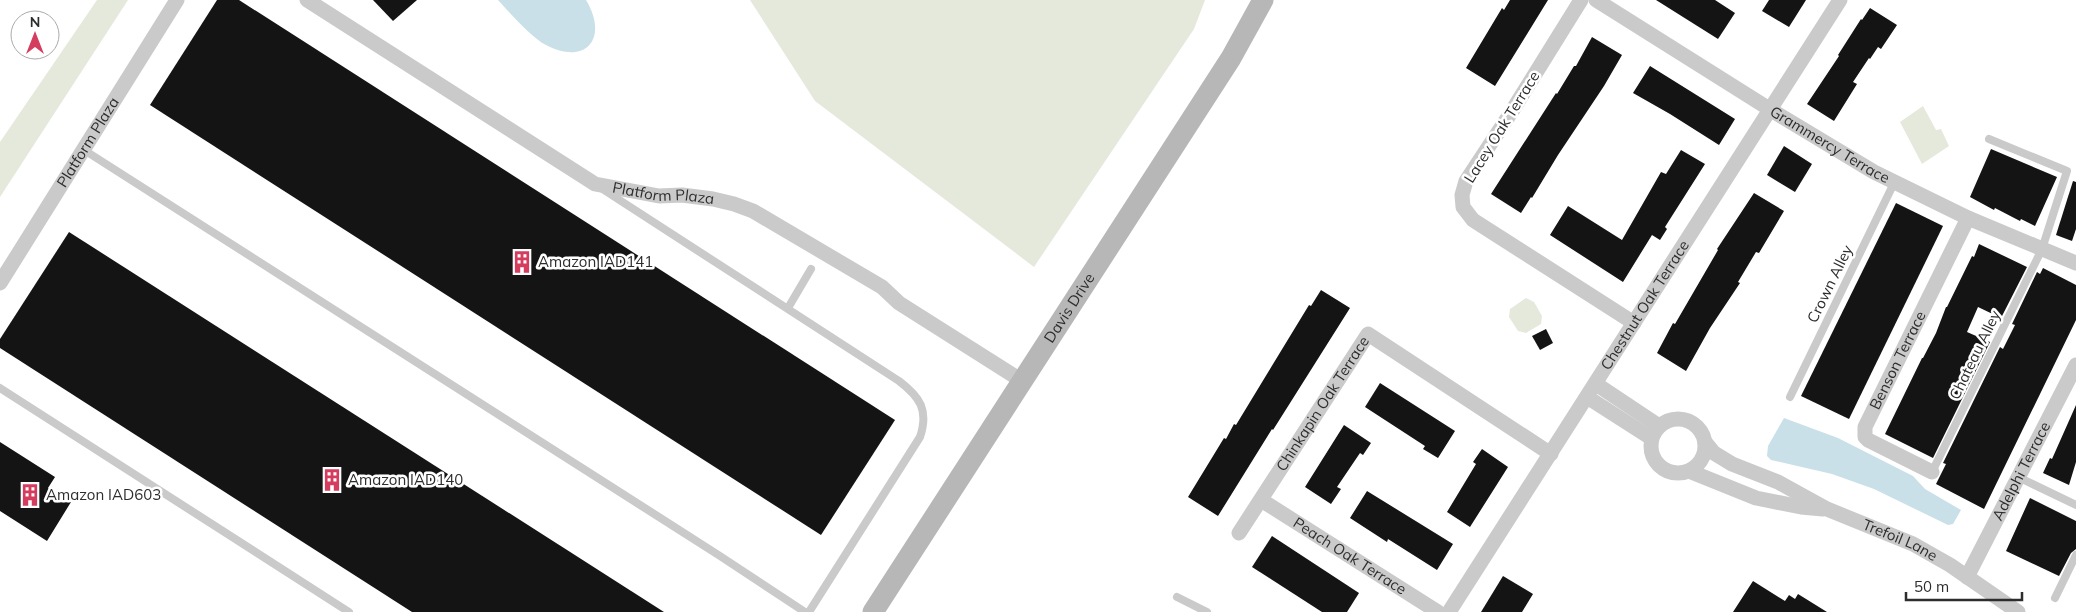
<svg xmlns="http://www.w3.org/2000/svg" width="2076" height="612" font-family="Mulish,sans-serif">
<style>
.green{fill:#e5e9db}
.water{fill:#c9e0e8}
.building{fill:#141414}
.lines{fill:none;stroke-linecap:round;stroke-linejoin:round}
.lane{stroke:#cacaca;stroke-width:8}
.street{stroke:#cacaca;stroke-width:15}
.secondary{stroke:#b7b7b7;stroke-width:21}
.labels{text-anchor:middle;stroke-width:5;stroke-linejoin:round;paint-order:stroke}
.street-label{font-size:15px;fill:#2d2d2d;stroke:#fff}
.poi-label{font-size:15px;fill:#2d2d2d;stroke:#fff;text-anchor:start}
</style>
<rect width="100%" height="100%" fill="#fff"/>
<g class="green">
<path d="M97 0H128L0 197V142Z"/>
<path d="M750 0H1205L1194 29 1034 267 815 101Z"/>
<path d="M1923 106 1936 130 1941 129 1949 146 1922 164 1900 122Z"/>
<path d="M1526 298 1534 302 1542 316 1541 324 1526 333 1518 331 1509 317 1510 309Z"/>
</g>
<g class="water">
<path d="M498 0H586C609 38 586 66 546 45 531 37 509 12 498 0Z"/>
<path d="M1784 418 1838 438 1913 476 1925 489 1961 510 1953 524 1948 525 1874 489 1832 474 1771 460 1767 456 1768 446Z"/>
</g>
<g class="building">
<path d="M217 0H239L895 420 821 535 150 105Z"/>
<path d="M373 0H417L393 21Z"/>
<path d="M1510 0H1548L1495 86 1466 68 1502 8 1504 10Z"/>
<path d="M1656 0H1715L1735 13 1718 39Z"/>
<path d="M1769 0H1806L1789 27 1762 11Z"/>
<path d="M1870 8 1897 25 1881 49 1878 47 1870 59 1869 58 1853 82 1857 84 1834 121 1807 104 1839 56 1838 55 1861 19 1862 20Z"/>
<path d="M1592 37 1622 55 1604 86 1558 155 1532 198 1531 197 1521 213 1491 194 1556 93 1557 94 1574 66H1576Z"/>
<path d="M1650 66 1735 119 1719 145 1670 114 1633 93Z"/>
<path d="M1784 146 1812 164 1795 192 1767 175Z"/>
<path d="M1991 149 2057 177 2035 226 2021 219 2020 221 1995 208 1994 210 1970 197Z"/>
<path d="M1681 150 1705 164 1665 227 1667 229 1660 240 1652 235 1623 282 1550 235 1568 206 1622 240 1661 172 1666 174Z"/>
<path d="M2073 181 2076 182V229L2072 241 2056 235Z"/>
<path d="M1754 193 1784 211 1759 253 1756 252 1738 282 1740 283 1710 328 1686 371 1657 353 1673 323 1675 324 1718 250 1717 249Z"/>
<path d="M1896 203 1943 226 1849 419 1801 396Z"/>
<path d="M69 232 664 612H412L0 348V339Z"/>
<path d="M1979 244 2027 267 2001 318 1978 307 1967 332 1990 342 1933 458 1885 434 1922 358H1923L1936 333 1946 307H1947L1972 256 1974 257Z"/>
<path d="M2043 268 2076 285V320L1984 509 1936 484 1946 464 1943 463 2000 347 2003 349 2015 325 2012 324 2037 272 2040 274Z"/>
<path d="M1321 290 1350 308 1273 430 1272 429 1218 516 1188 497 1224 438 1226 439 1234 424 1236 425 1309 305 1311 306Z"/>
<path d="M1546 329 1553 343 1540 350 1532 336Z"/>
<path d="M1380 383 1455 431 1438 458 1423 449 1425 446 1365 407Z"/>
<path d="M2076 405V462L2069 485 2043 473 2050 458 2052 459Z"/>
<path d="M1344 425 1371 443 1363 455 1360 453 1337 487 1341 489 1331 504 1305 487Z"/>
<path d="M0 442 55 477 48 488 71 502 47 541 0 511Z"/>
<path d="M1482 449 1508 467 1470 527 1447 512 1476 464 1473 462Z"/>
<path d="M1367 491 1453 544 1437 570 1388 539 1387 542 1350 518Z"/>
<path d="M2030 498 2076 521V549L2071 553 2059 576 2006 551Z"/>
<path d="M1272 536 1359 593 1347 612H1322L1252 567Z"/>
<path d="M1503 576 1533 594 1522 612H1481Z"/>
<path d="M1753 581 1785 601 1789 595 1795 599 1798 594 1827 612H1733Z"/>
</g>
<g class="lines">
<g class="lane">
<path d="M84 150 720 556 805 612"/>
<path d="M604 190 899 381C920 397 929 410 920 437L809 612"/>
<path d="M788 308 811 269"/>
<path d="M0 388 349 612"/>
<path d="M1790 397 1894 183"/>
<path d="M1932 472 2042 249 2067 171 1989 139"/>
<path d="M2020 478 2076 505"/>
<path d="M1177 597 1207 612"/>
<path d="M2055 598 2076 555"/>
</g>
<g class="street">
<path id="s1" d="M307 0 595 184 659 196 682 195 713 199 734 204 753 211 882 287 899 303 1022 381"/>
<path d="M1581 0 1512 111 1466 181 1462 195 1463 207 1473 220 1634 323"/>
<path id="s2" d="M1596 0 1771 110 1874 172 1968 218 2076 263"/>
<path id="s3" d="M0 283 177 0"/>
<path d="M1596 384 1659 426"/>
<path d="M1587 397 1651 438"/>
<circle cx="1678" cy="446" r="27"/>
<path id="s4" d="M1705 442 1714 453 1732 464 1778 482 1827 509 1913 544 1950 565 2018 612"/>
<path d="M1689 471 1756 498 1801 507 1823 509"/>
<path id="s5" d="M1932 472 1868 440 1865 437V427L1968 218"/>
<path id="s6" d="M1261 500 1438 612"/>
<path id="s7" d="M1239 533 1368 334 1551 454"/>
<path id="s8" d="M1967 577 2076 365"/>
<path id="s9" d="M1449 612 1840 0"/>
</g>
<path class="secondary" id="s10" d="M873 612 1231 58 1263 0"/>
</g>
<defs>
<symbol id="building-bare" viewBox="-9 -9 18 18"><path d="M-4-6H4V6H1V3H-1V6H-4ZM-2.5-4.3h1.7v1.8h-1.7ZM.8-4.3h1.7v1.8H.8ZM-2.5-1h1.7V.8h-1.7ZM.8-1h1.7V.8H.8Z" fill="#d53d5f" stroke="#fff" stroke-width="2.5" paint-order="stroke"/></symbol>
</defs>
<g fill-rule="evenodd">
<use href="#building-bare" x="506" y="246" width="32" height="32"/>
<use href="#building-bare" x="316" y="464" width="32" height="32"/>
<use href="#building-bare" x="14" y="479" width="32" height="32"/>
</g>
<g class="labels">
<g class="street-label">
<text transform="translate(1502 127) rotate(-58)" y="5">Lacey Oak Terrace</text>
<text dy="5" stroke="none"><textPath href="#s3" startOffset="166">Platform Plaza</textPath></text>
<text dy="5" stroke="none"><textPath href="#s2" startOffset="275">Grammercy Terrace</textPath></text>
<text dy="5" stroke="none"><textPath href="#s1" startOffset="411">Platform Plaza</textPath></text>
<text transform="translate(1830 284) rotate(-64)" y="5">Crown Alley</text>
<text dy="5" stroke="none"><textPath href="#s9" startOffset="364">Chestnut Oak Terrace</textPath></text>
<text dy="5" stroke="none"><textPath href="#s10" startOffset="362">Davis Drive</textPath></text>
<text transform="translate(1975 355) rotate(-64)" y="5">Chateau Alley</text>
<text dy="5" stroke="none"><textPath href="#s5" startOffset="160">Benson Terrace</textPath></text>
<text dy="5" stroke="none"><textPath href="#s7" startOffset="154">Chinkapin Oak Terrace</textPath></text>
<text dy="5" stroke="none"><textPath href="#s8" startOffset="119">Adelphi Terrace</textPath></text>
<text dy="5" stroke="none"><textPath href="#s4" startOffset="220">Trefoil Lane</textPath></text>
<text dy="5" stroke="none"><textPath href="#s6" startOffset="105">Peach Oak Terrace</textPath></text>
</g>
<g class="poi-label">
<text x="538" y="267">Amazon IAD141</text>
<text x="348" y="485">Amazon IAD140</text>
<text x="46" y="500">Amazon IAD603</text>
</g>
</g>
<g transform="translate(35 35)"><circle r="24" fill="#ffffff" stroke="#ababab"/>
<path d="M0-4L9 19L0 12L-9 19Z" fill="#d53d5f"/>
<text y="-8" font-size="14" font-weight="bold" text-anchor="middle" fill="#2d2d2d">N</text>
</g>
<path d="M1906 592v8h116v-8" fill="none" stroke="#2d2d2d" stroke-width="2.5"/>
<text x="1914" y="592" font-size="15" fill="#2d2d2d" stroke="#ffffff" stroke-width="4" paint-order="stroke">50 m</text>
</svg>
